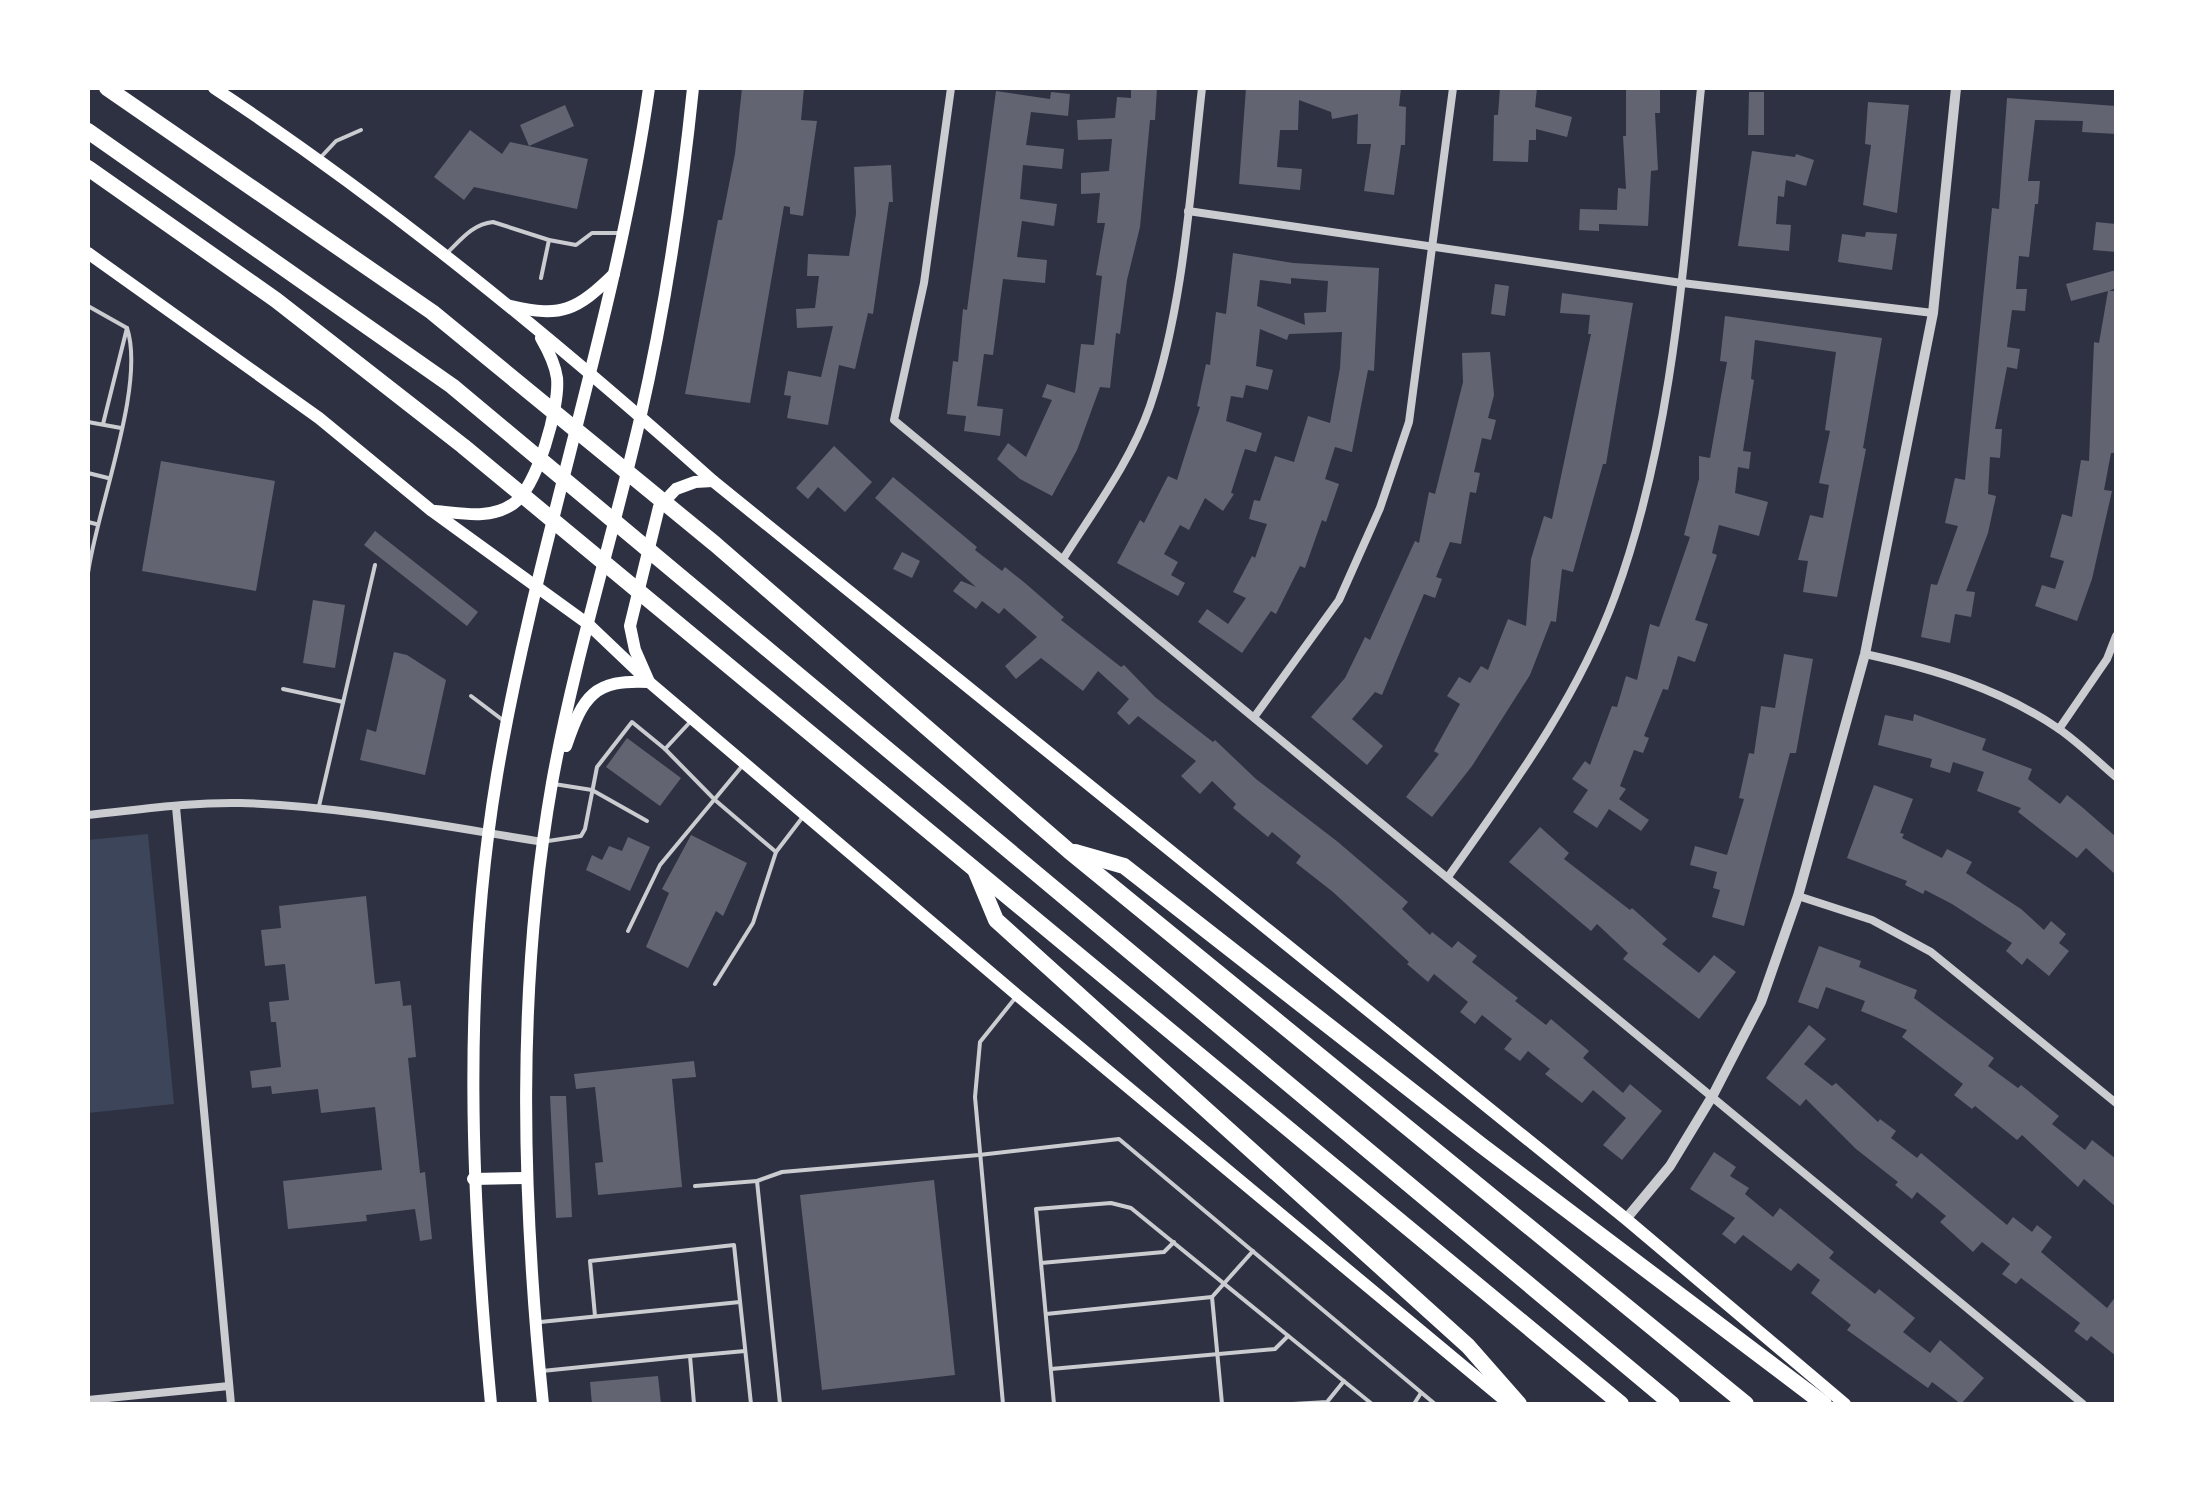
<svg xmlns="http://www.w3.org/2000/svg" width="2204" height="1492" font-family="'Fira Sans Condensed',sans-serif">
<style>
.green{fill:#3c4559}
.building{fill:#626471;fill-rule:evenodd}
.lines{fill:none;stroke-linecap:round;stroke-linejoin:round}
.service{stroke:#caccd0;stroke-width:4}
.minor{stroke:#caccd0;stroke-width:8}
.tertiary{stroke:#caccd0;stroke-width:10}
.secondary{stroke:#fff;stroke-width:12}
.motorway{stroke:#fff;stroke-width:16}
</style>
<rect width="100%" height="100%" fill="#2d3142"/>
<path class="green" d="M148 834 174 1104 88 1113V840Z"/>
<g class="building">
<path d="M742 88H804L801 120 817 121 803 216 790 214V207L784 206 750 403 685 394 718 220H722L735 154Z"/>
<path d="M1131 88H1157L1155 120H1150L1140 227 1127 280 1120 334 1116 333 1110 388 1100 387 1077 450 1052 496 1020 479 997 459 1008 443 1026 457 1052 400 1042 397 1047 384 1075 393 1081 344 1094 345 1102 276 1096 275 1105 223H1097L1100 193 1081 194V173L1109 171 1112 139 1078 140 1077 120 1115 118 1117 97 1131 98Z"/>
<path d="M1246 88H1401L1399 106 1406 107 1405 145H1401L1394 195 1364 191 1371 144H1357L1358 114 1332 119 1331 112 1299 100 1298 130H1280L1277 167 1302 169 1300 190 1239 184Z"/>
<path d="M1500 88H1537L1535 107 1572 117 1567 137 1536 129V140H1529L1528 162 1493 161 1494 115H1498Z"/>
<path d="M1626 88H1660V113H1655L1658 170 1651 171 1648 226 1599 224V231L1579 230 1580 209 1617 210 1618 188 1626 189 1623 136H1626Z"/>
<path d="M996 91 1050 99 1051 92 1070 94 1068 116 1031 112 1026 145 1064 149 1062 169 1023 165 1020 199 1057 204 1054 226 1022 221 1017 257 1047 260 1045 283 1003 279 993 355 984 354 977 406 1003 409 1000 436 964 431 966 416 947 414 953 361 958 362 963 309 967 310Z"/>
<path d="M1749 92H1764V135H1748Z"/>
<path d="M2007 98 2116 106V134L2082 132 2083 121 2035 120 2028 181H2040L2038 204H2035L2029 257 2019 256 2016 289H2027L2025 311 2012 310 2007 347 2020 349 2017 369 2007 367 1995 429H2002L2000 458 1990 457 1988 494 1996 496 1988 533 1966 591 1975 592 1971 617 1955 614 1950 643 1921 637 1931 584 1937 585 1958 526 1945 523 1955 478 1965 480 1992 208 1999 209Z"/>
<path d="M1868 102 1909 105 1897 213 1863 205 1871 145 1865 144Z"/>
<path d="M565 105 574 126 529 146 520 125Z"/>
<path d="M470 130 502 154 510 142 588 159 577 209 474 187 464 200 434 177Z"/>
<path d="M1752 151 1795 157 1796 154 1814 160 1806 186 1786 180 1784 197 1778 196 1776 224 1791 225 1789 251 1738 246Z"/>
<path d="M891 165 893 202H889L873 314 868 313 855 369 839 365 828 425 787 418 791 396 784 395 788 371 821 377 833 326 797 328 796 309 815 308 819 276H807L808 254 849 256 856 214 854 167Z"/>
<path d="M2096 222 2116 224V252L2093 250Z"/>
<path d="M1866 232 1897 234 1892 270 1838 262 1842 234 1865 237Z"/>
<path d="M1233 253 1293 263 1379 268 1374 371 1368 370 1352 452 1335 447 1325 479 1339 484 1326 522 1322 520 1305 568 1300 566 1276 614 1271 611 1242 653 1198 622 1207 609 1228 624 1246 598 1233 592 1252 556 1255 558 1267 524 1249 519 1254 500 1260 501 1275 456 1294 462 1308 416 1330 423 1340 368 1342 332 1289 334 1287 340 1260 329 1256 366 1273 370 1268 390 1246 385 1243 398 1231 396 1226 421 1262 433 1256 452 1245 449 1231 493 1234 494 1223 511 1205 498 1189 530 1180 525 1164 554 1178 562 1171 575 1185 583 1178 596 1117 563 1140 520 1144 523 1168 476 1177 480 1200 407 1197 406 1206 364 1210 365 1216 312 1226 314ZM1291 278 1328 281 1326 312 1304 313 1305 325 1257 306 1260 280 1291 284Z"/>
<path d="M2116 270V288L2109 291H2116V453H2111L2104 490 2112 491 2092 579 2077 621 2035 606 2042 585 2055 589 2064 561 2050 557 2062 514 2072 517 2081 460 2089 461 2094 342 2099 343 2108 291 2071 301 2066 284Z"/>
<path d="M1495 284 1509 286 1505 316 1491 314Z"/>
<path d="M1562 293 1633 303 1606 464H1603L1573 572 1562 569 1556 622 1551 621 1530 675 1472 766 1432 817 1406 797 1439 754 1434 751 1460 704 1447 696 1459 677 1470 683 1481 666 1488 670 1508 619 1526 626 1531 559 1544 516 1552 519 1591 334H1588L1590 315 1560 313Z"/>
<path d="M1725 316 1882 338 1863 448 1866 449 1837 597 1803 592 1808 561 1798 560 1810 515 1823 518 1829 485 1819 483 1830 431 1825 430 1836 352 1755 340 1751 379 1754 380 1743 451 1751 452 1749 469 1738 467 1735 493 1768 502 1759 536 1719 525 1712 553 1717 555 1695 620 1708 624 1695 662 1678 656 1668 690 1663 689 1644 736 1649 738 1643 753 1634 750 1620 786 1626 789 1619 799 1649 820 1641 831 1609 809 1597 828 1573 812 1588 790 1572 779 1585 761 1590 765 1612 706 1617 707 1626 676 1637 680 1650 624 1659 627 1690 537 1684 535 1699 479V456L1710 458 1727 362 1720 361Z"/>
<path d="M1490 352 1494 395 1488 418 1496 420 1491 440 1482 438 1474 472 1480 473 1476 493 1470 492 1461 544 1450 542 1436 577 1442 579 1435 598 1424 594 1382 695 1375 692 1352 719 1383 746 1367 765 1311 717 1345 678 1365 637 1370 640 1415 541 1419 543 1429 492 1435 494 1463 382 1462 353Z"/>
<path d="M834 446 872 482 845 512 818 487 808 499 796 488Z"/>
<path d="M161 461 275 481 256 591 142 571Z"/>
<path d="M893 477 977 547 975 550 1002 571 1005 567 1025 583 1064 617 1061 620 1121 667 1124 665 1155 697 1213 742 1215 740 1256 779 1338 842 1408 902 1402 909 1430 935 1432 932 1452 948 1458 941 1477 956 1472 962 1518 998 1515 1001 1546 1025 1551 1019 1589 1051 1583 1058 1623 1093 1630 1084 1662 1111 1622 1160 1603 1145 1626 1118 1593 1090 1582 1103 1545 1074 1550 1069 1528 1051 1520 1061 1504 1049 1512 1039 1482 1015 1475 1024 1460 1012 1468 1002 1434 974 1428 982 1407 964 1409 962 1333 892 1296 863 1301 856 1272 832 1268 837 1233 808 1236 804 1212 781 1200 794 1181 776 1196 761 1138 716 1129 725 1117 713 1129 699 1098 671 1083 691 1041 658 1016 679 1005 666 1037 637 1004 608 999 614 982 601 976 609 953 591 961 581 976 587 875 498Z"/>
<path d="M375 531 478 612 467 626 364 545Z"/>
<path d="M902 552 920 561 912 578 893 569Z"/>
<path d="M313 600 345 605 335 668 303 663Z"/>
<path d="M394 652 407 655 446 680 425 775 360 760 367 729 376 732Z"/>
<path d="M1784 654 1813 659 1796 753H1790L1744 926 1712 917 1720 890 1713 888 1717 872 1690 865 1695 846 1727 855 1744 799 1739 798 1749 753 1754 754 1761 706 1775 708Z"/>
<path d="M1914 714 1986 739 1982 750 2032 769 2028 779 2060 804 2067 795 2082 807 2116 837V875L2086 848 2077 858 2018 812 2021 808 1977 791 1984 772 1953 762 1950 773 1930 767 1932 759 1878 745 1885 715 1913 721Z"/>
<path d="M627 738 681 778 660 806 606 767Z"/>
<path d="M1874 785 1913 799 1900 833 1904 834 1902 838 1942 858 1947 849 1972 862 1966 873 2021 909 2044 930 2051 921 2066 934 2059 943 2069 951 2049 976 2027 958 2022 965 2006 951 2012 943 1952 904 1925 890 1923 894 1905 885 1907 881 1847 858Z"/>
<path d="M1540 827 1569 853 1564 859 1630 910 1632 908 1667 939 1662 944 1699 973 1714 955 1736 972 1699 1019 1623 959 1628 953 1597 924 1591 931 1509 862Z"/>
<path d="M691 835 747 863 723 916 716 911 688 968 646 947 669 893 662 889Z"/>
<path d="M628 837 650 847 630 891 586 870 592 855 602 860 609 846 622 851Z"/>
<path d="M366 896 375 984 400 981 403 1006 411 1005 416 1057 408 1058 420 1173 425 1172 432 1239 420 1241 415 1209 366 1215 367 1221 288 1229 283 1181 382 1170 375 1107 321 1113 318 1089 272 1094 271 1086 252 1088 250 1071 281 1067 276 1022H271L269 1002 289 1000 285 964 265 966 261 930 281 928 279 906Z"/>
<path d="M1819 946 1861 961 1859 967 1917 990 1914 998 1994 1058 1988 1066 2018 1088 2021 1085 2059 1116 2052 1124 2085 1150 2092 1140 2106 1151 2116 1159V1207L2084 1179 2078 1187 2022 1135 2017 1140 1975 1106 1972 1109 1954 1095 1963 1084 1902 1037 1907 1030 1861 1011 1865 1001 1826 987 1818 1009 1798 1002Z"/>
<path d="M1809 1025 1826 1039 1804 1064 1832 1086 1836 1083 1878 1122 1880 1119 1896 1131 1891 1138 1917 1158 1921 1153 2007 1225 2013 1217 2032 1232 2037 1225 2052 1237 2041 1252 2107 1308 2116 1296V1356L2091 1336 2087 1341 2074 1331 2080 1323 2021 1278 2016 1284 2002 1274 2010 1264 1982 1242 1973 1252 1940 1222 1946 1216 1917 1192 1912 1199 1895 1185 1898 1182 1856 1149 1806 1099 1800 1106 1766 1078Z"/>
<path d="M694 1061 696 1077 672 1079 682 1187 598 1195 595 1163 603 1162 595 1087 576 1089 574 1074Z"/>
<path d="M550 1096H566L572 1217 556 1218Z"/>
<path d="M1714 1152 1736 1167 1730 1176 1749 1188 1745 1194 1773 1217 1780 1208 1834 1252 1829 1258 1875 1294 1879 1289 1915 1318 1903 1332 1930 1353 1940 1340 1984 1378 1961 1404 1932 1382 1928 1388 1847 1330 1851 1325 1811 1293 1820 1280 1798 1263 1791 1271 1743 1235 1735 1244 1722 1234 1735 1218 1690 1189Z"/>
<path d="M934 1180 955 1375 822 1390 800 1195Z"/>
<path d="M658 1376 661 1404H592L590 1382Z"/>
</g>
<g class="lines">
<g class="service">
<path d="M321 157 336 141 361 130"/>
<path d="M445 255C460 241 472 224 493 222L549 240 576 245 592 233H621"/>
<path d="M541 278 549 240"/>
<path d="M88 306 127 328"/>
<path d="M88 422 121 428"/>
<path d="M88 473 108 478"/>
<path d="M88 522 96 524"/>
<path d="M88 573C97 508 146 385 127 328L103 424"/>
<path d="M283 689 343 702"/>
<path d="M471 696 504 721"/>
<path d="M665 749 715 800 776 852"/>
<path d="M554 784 592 790 647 821"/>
<path d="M319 806 375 565"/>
<path d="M548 841 581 836 585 829 597 767 632 722 665 749 691 721"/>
<path d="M628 931 660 865 743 765"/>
<path d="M715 984 753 923 776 852 802 818"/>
<path d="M695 1186 757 1181"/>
<path d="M1041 1263 1164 1252 1174 1242"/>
<path d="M1046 1314 1212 1297"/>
<path d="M595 1316 590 1261 734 1245 751 1404"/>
<path d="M540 1322 740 1302"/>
<path d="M1051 1369 1275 1349 1288 1336"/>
<path d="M542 1371 690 1356"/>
<path d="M694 1404 690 1356 745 1351"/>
<path d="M780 1404 757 1181 782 1172 979 1155 1119 1139 1435 1404"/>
<path d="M1003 1404 975 1097 980 1042 1016 997"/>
<path d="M1054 1404 1036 1209 1111 1203 1131 1208 1372 1404"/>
<path d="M1222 1404 1212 1297 1253 1251"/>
<path d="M1293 1404 1327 1402 1344 1381"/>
<path d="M1414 1404 1421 1393"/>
</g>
<g class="minor">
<path d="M951 88 924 283 894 420 2083 1404"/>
<path d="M1188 211 1682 283 1933 313"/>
<path d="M1063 559C1094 510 1131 461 1150 406 1184 305 1190 193 1202 88"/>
<path d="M1865 654C1934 669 2001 689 2059 729 2079 743 2097 761 2116 777"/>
<path d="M1255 716 1339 600 1380 508 1409 422 1453 88"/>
<path d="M2059 729 2107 659 2116 636"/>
<path d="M176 807 231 1404"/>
<path d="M88 815C138 810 190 802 240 803 341 806 443 826 543 842"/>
<path d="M1448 877C1511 788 1577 700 1615 596 1674 435 1684 257 1701 88"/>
<path d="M1798 896 1872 920 1931 952 2116 1103"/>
<path d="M88 1400 229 1386"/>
</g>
<path class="tertiary" d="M1626 1219 1670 1166 1713 1095 1761 1002 1798 896 1865 654 1933 313 1956 88"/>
<g class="secondary">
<path d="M214 88C391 205 555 340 713 481L1626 1219 1845 1404"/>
<path d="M88 253 319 418 432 511 588 624 649 682 1017 995 1509 1404"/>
<path d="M511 306C562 318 577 310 614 274"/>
<path d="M435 511C462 513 489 520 513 504 537 488 560 406 557 378 555 364 548 350 541 338"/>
<path d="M566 746C583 696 594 679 649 682L635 650 630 626 659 507 676 489 695 482 713 481"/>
<path d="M473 1179 526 1178"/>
<path d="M491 1404C471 1195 462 984 497 775 536 543 616 321 649 88"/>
<path d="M543 1404C522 1197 516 989 552 783 574 660 612 540 640 419 664 314 682 195 693 88"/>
</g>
<g class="motorway">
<path d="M107 88 432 312 715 544 1069 851 1746 1404"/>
<path d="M88 131 452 386 1672 1404"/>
<path d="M88 168 276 300 463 446 1621 1404"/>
<path d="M1075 852 1124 866 1481 1145 1824 1404"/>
<path d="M976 872 996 920 1468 1346 1519 1404"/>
</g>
</g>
<rect width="2204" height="1492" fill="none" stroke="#ffffff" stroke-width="180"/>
</svg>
